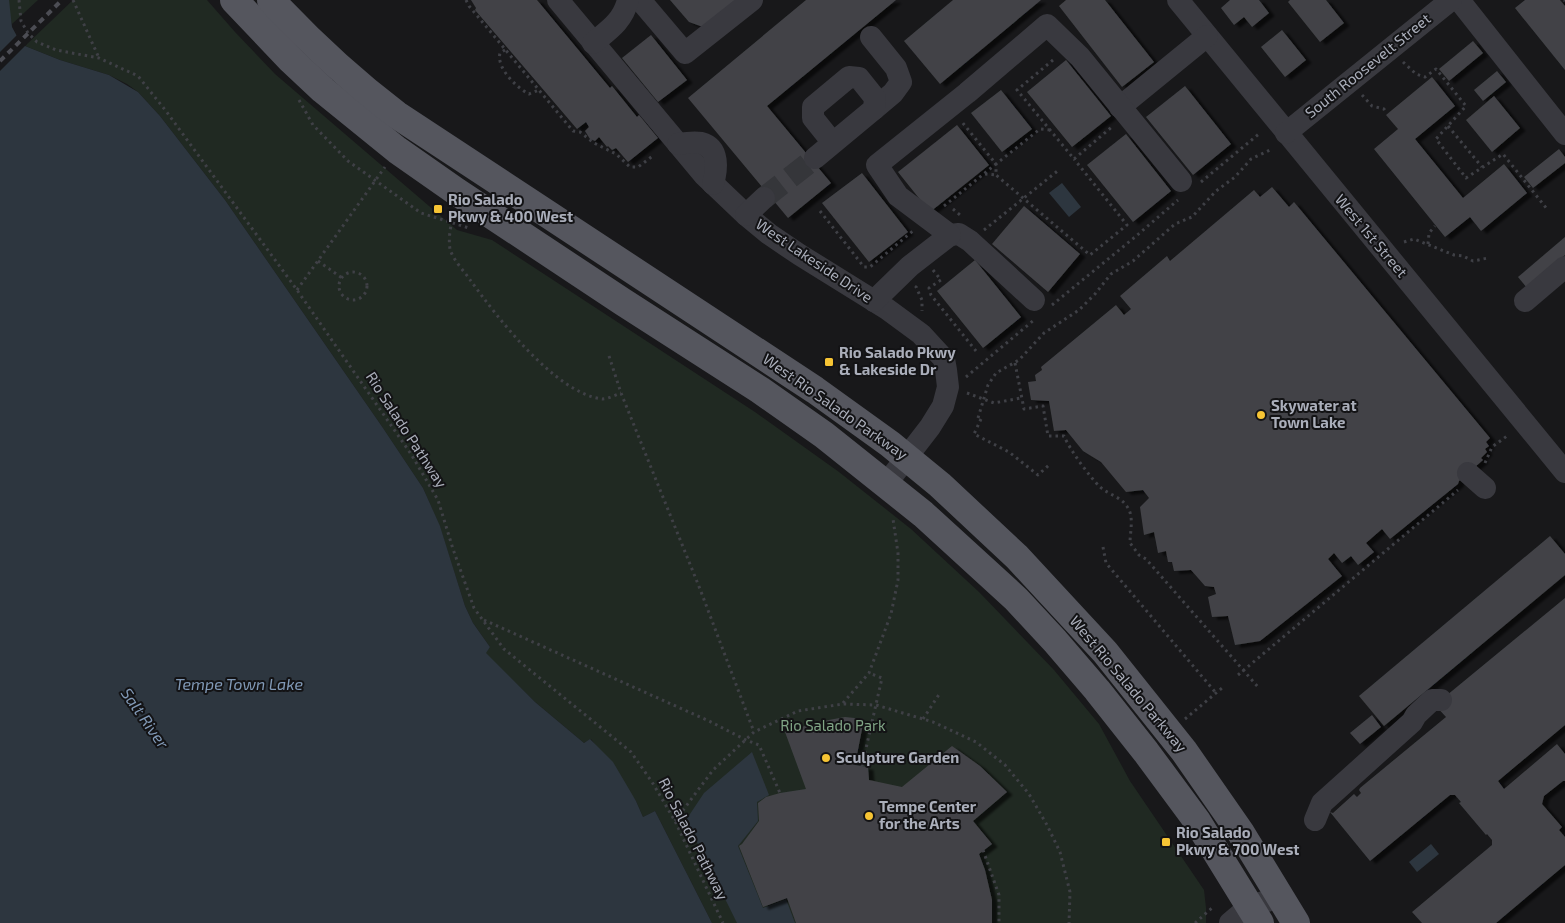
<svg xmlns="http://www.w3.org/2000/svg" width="1565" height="923" font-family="'Exo 2',sans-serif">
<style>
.green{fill:#202922}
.water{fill:#2d363f}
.pier{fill:#18181a}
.building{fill:#424347;filter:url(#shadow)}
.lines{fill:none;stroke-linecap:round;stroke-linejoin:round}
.minor-tunnel{stroke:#35363a;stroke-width:22;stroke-dasharray:22 11;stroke-linecap:butt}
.path{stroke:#3f4046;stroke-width:3;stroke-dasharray:2.5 4;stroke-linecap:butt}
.minor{stroke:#39393f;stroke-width:22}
.major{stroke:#55565e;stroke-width:28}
.rail{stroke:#4c4d54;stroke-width:4;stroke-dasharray:6 5;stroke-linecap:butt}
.poi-dot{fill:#f6c434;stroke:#131315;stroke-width:2}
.labels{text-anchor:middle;stroke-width:4;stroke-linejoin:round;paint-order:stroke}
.street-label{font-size:15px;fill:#aaaeba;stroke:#131315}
.poi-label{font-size:15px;font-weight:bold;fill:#aaaeba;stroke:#131315;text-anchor:start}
.park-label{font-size:15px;fill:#81a586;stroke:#131315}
.water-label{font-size:16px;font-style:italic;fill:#8199b6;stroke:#131315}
</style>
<defs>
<filter id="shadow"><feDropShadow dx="5.5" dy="3" stdDeviation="1" flood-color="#0009"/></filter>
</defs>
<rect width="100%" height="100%" fill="#18181a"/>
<g class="green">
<path d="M9 0H38L12 24 9 11Z"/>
<path d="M73 0H207L235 32 275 74 457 230 492 240 755 412 839 472 911 529 979 592 1054 670 1099 724 1130 781 1204 890 1206 908V923H712L655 811 643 817 636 801 591 739 584 743 535 702 485 653 490 647 473 623 465 606 440 527 423 488 383 428 225 200 160 116 138 92 127 84 109 75 60 60 25 46Z"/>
</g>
<g class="water">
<path d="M0 0H9L12 27 19 40 25 46 60 60 109 75 138 92 160 116 225 200 383 428 423 488 440 526 465 606 473 623 490 647 486 653 535 702 584 743 590 739 613 762 636 801 643 817 655 811 712 923H0Z"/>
<path d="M1062 183 1081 207 1069 217 1049 193Z"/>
<path d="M752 752 769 795 757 802 758 821 738 846 763 908 786 899 795 923H737L686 820 704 793Z"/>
<path d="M1431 844 1439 854 1417 872 1409 862Z"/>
</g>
<path class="pier" d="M18 34 27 44 0 71V52Z"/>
<g class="building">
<path d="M471 0H537L610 88 612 86 637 117 639 115 658 138 628 162 616 148 612 150 608 146 607 147 599 137 595 141 590 139 585 131 589 127 586 122 577 129 475 10 476 8Z"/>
<path d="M670 0H736L703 27 689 22Z"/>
<path d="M806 0H896L767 106 831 183 788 218 688 98Z"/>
<path d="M953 0H1041L940 84 904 41Z"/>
<path d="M1066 0H1105L1154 62 1122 87 1059 6Z"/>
<path d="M1230 0H1259L1269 13 1252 27 1244 17 1234 25 1221 8Z"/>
<path d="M1290 0H1326L1344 23 1320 42 1288 2Z"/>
<path d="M1525 0H1560L1565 6V70L1515 8Z"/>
<path d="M1282 30 1306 60 1285 77 1261 47Z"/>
<path d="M651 35 687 80 658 102 622 58Z"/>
<path d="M1473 41 1483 53 1449 81 1439 69Z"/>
<path d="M1066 60 1111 116 1072 147 1027 92Z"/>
<path d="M1497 71 1506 82 1483 101 1474 90Z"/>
<path d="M1432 77 1455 106 1415 139 1463 198 1504 164 1527 193 1481 231 1470 217 1445 237 1374 149 1398 129 1386 115Z"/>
<path d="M1185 86 1231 144 1193 175 1146 117Z"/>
<path d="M1001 90 1032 129 1002 152 971 113Z"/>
<path d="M1494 96 1520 128 1492 152 1466 120Z"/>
<path d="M957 125 989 165 930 212 898 172Z"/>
<path d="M1126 134 1171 191 1133 222 1087 165Z"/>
<path d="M1559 149 1565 157V163L1533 188 1524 177Z"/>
<path d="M862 173 908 232 869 262 822 203Z"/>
<path d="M1272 187 1289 207 1294 202 1490 438 1486 442 1489 446 1485 449 1487 452 1481 458 1483 460 1459 481 1458 484 1390 539 1382 529 1366 543 1374 552 1358 565 1351 556 1342 563 1334 553 1328 559 1342 576 1260 641 1235 645 1228 616 1212 617 1208 597 1216 594 1214 587 1205 586 1191 570 1174 571 1172 562H1168L1166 551 1158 553 1154 532 1144 535 1140 507 1149 498 1143 490 1126 492 1101 462 1083 451 1066 430 1054 431 1049 401 1031 400 1028 382 1036 381 1035 375 1042 370 1041 367 1116 305 1124 315 1131 309 1120 296 1167 256 1170 261 1254 190 1260 197Z"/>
<path d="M1024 206 1080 254 1048 292 992 244Z"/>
<path d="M1565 237V255L1527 288 1518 277Z"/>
<path d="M975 260 1021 317 983 348 937 291Z"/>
<path d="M1550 536 1565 554V575L1384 726 1359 696Z"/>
<path d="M1565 598V725L1498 781 1504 789 1557 744 1565 754V781H1563L1544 796 1542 804 1562 827 1559 830 1565 837V865L1496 923H1422L1412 912 1492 845V840L1487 834 1486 835 1459 803 1461 802 1455 795H1450L1370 861 1330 812 1333 813 1354 794 1357 797 1361 793 1359 790 1360 788 1446 717 1435 705Z"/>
<path d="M1372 715 1381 727 1360 744 1350 733Z"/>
<path d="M845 717 864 719 855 765 868 767 869 780 902 787 952 746 980 766 1007 792 973 821 992 844 979 854 985 870 992 900V923H796L787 898 763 907 739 846 742 844 759 821 758 803 766 797 780 793 806 789 785 732 818 722Z"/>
</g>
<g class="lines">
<path class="minor-tunnel" d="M764 198 815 158"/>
<g class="path">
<path d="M19 0 21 21 28 33 37 42 56 50 99 58 138 76 166 111 297 290 411 454 438 500 453 549 474 608 504 649 631 752 652 782 675 821 723 923"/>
<path d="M73 0 99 58"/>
<path d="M466 0 469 6 573 131 580 132 594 143 616 154 630 167H638L654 155"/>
<path d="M1564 0 1565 1"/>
<path d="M505 50 500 53C496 68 517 88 529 94L539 90"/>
<path d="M1053 60 1017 90 1074 159 1113 126"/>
<path d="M1403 62 1416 74 1425 77 1436 69 1466 106 1436 139 1466 178 1503 154 1547 209"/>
<path d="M1362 95 1372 106 1384 109 1386 112"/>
<path d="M299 100 313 125 348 161 421 213 469 228"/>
<path d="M1448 126 1482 167"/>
<path d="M1050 130 1040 129 996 164V175L1090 255 1127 225 1074 159"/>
<path d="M985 174 996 175"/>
<path d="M1201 182 1260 133"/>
<path d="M944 206 996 164 962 122"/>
<path d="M953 209 960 215"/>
<path d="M820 211 864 267H870L914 230"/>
<path d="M453 214C451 225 448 238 450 249 453 260 464 271 471 281 497 317 555 393 602 399 608 399 615 395 621 393"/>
<path d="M984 230 1060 169"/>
<path d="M1404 242 1414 239 1454 255 1463 256 1473 261 1488 258"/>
<path d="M1428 244 1429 233 1435 226"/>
<path d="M318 261 342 278"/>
<path d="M933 270 941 280 929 288 931 295 976 351"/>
<circle cx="353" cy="286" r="14"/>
<path d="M917 286 916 287 922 300V311"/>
<path d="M297 290 385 167"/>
<path d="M1052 305 1135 237 1178 200"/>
<path d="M609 356 621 393 700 589 754 732"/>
<path d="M1015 363 1024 409 1043 406 1048 436H1064C1070 450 1089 476 1100 487 1109 495 1122 497 1128 508 1134 518 1130 532 1130 543L1139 555 1146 559 1258 687"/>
<path d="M966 377 1034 320"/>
<path d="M967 393 994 403 1021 398"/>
<path d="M978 418 988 385 996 373 1019 360 1044 333 1079 310 1095 294 1111 274 1133 261 1175 224 1192 217 1216 191 1235 177 1251 159 1272 149"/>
<path d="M981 419 974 434 1009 452 1038 475 1049 465"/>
<path d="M1485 463 1492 447 1507 436"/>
<path d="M1103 547 1106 563 1216 693"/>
<path d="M484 620 709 721 746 740 759 745 780 793"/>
<path d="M1238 675 1458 490"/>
<path d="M843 703 869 673 891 614 898 580V553L893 519"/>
<path d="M923 719 940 693"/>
<path d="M1185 719 1222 688"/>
<path d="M862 766 882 678 869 673"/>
<path d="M675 821 713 770 754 732 798 711 843 704 876 705 933 722 976 742 1005 765 1029 794 1047 825 1060 852 1070 892 1069 923"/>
<path d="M983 850 999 895V923"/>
<path d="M1195 923 1213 907"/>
</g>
<g class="minor">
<path d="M558 0 704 175 746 215 769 234 800 255 887 309 921 334 944 359 946 370 948 387 943 406 930 427 886 484"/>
<path d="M640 0 685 53 752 0"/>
<path d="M1178 0 1565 472"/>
<path d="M1459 0 1565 134"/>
<path d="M871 37 896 68 901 82 893 93 874 109"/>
<path d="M593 43C609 30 623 21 628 0"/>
<path d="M1120 107 1207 36"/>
<path d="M1286 133 1451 0"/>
<path d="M678 144C685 143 694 142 701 143 720 148 717 170 713 184"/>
<path d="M815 158 874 109 875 98 859 78 849 77 813 107V118L833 143"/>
<path d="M746 215 764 198"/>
<path d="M950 235 959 234 970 241 1034 300"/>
<path d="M874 301 910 266 950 235 898 196 877 165 967 93 1047 25 1080 57 1181 181"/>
<path d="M1525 301 1565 267"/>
<path d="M1468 473 1485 488"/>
<path d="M1315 820 1322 803 1412 722 1416 715 1432 700H1441"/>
<path d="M1230 923 1250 906 1280 897"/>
</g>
<g class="major">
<path d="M234 0 291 60 323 90 397 150 457 192 623 302 760 390 824 435 923 514 1016 599 1055 641 1097 690 1146 752 1197 821 1260 923"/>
<path d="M271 0C310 42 351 80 397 115L815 390 890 444 940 485 1017 557 1105 652 1184 751 1241 833 1296 923"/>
</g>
<path class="rail" d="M0 61 62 0"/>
</g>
<g class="poi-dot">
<rect x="433" y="204" width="10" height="10" rx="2.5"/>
<rect x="824" y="357" width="10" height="10" rx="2.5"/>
<circle cx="1261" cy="415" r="5"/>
<circle cx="826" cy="758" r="5"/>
<circle cx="869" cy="816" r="5"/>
<rect x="1161" y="837" width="10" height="10" rx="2.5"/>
</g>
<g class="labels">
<g class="street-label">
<text transform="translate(1368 66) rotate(-39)" y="5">South Roosevelt Street</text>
<text transform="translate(1371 236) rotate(50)" y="5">West 1st Street</text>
<text transform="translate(814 261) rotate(34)" y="5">West Lakeside Drive</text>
<text transform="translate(835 407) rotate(35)" y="5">West Rio Salado Parkway</text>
<text transform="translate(406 430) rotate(57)" y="5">Rio Salado Pathway</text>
<text transform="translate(1128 684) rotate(50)" y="5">West Rio Salado Parkway</text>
<text transform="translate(693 839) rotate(63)" y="5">Rio Salado Pathway</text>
</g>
<g class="poi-label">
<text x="448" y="205">Rio Salado<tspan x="448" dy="17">Pkwy &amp; 400 West</tspan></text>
<text x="839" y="358">Rio Salado Pkwy<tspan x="839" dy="17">&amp; Lakeside Dr</tspan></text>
<text x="1271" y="411">Skywater at<tspan x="1271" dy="17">Town Lake</tspan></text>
<text x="836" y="763">Sculpture Garden</text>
<text x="879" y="812">Tempe Center<tspan x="879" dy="17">for the Arts</tspan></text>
<text x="1176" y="838">Rio Salado<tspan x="1176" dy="17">Pkwy &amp; 700 West</tspan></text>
</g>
<g class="park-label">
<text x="833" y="731">Rio Salado Park</text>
</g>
<g class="water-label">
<text x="239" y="690">Tempe Town Lake</text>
<text transform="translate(145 718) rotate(55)" y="6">Salt River</text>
</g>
</g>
</svg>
